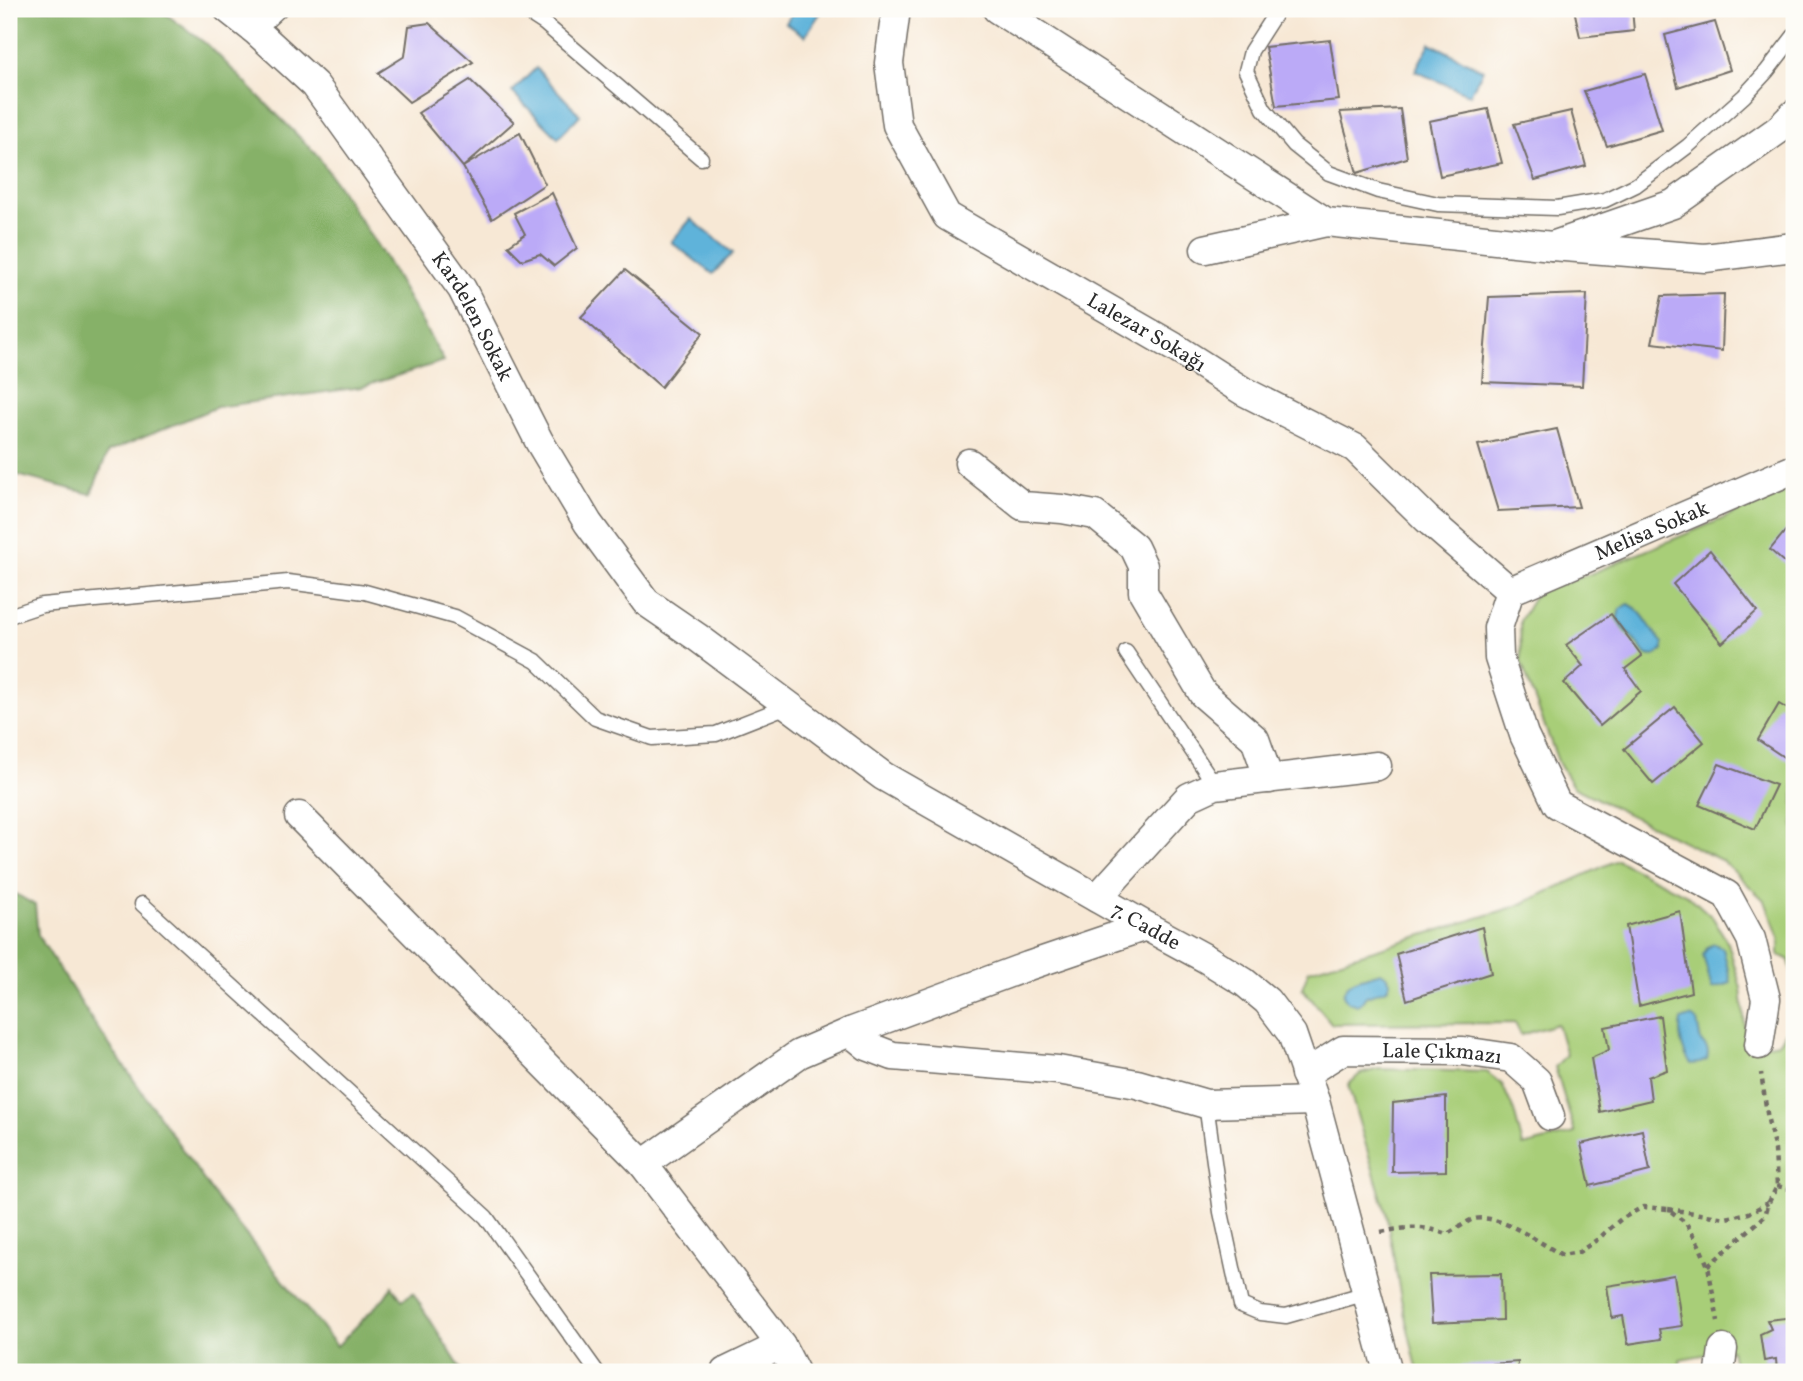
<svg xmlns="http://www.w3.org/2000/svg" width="1803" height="1381" font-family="Vollkorn,serif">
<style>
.green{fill:#a8ce78;stroke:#6a7c52;stroke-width:2}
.forest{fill:#86b168;stroke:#586e4a;stroke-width:2}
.water{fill:#5eb3da;stroke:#446f82;stroke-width:2}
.building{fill:#bbaaf7}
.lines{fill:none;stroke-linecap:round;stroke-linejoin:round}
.service-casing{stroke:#726d66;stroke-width:17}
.minor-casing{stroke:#726d66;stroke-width:31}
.path{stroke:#726d66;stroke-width:4.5;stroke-dasharray:5 5;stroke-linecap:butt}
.service{stroke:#fff;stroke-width:14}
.minor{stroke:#fff;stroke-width:28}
.labels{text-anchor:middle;stroke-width:6;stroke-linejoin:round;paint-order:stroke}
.street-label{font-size:21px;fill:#2b2b2b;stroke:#fdfcf7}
</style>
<rect width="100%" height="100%" fill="#fdfcf7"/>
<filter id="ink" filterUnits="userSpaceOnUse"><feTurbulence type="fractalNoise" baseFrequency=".0143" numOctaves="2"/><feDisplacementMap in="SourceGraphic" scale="14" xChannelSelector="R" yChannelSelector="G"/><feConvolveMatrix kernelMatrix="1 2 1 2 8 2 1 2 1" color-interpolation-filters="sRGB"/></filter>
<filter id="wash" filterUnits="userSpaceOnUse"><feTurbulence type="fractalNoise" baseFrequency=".00686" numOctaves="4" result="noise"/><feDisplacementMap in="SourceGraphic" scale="28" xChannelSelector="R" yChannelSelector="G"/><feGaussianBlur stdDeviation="1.57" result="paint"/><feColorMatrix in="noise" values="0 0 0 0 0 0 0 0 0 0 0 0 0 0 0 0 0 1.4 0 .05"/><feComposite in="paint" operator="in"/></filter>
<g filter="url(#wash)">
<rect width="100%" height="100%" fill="#f7e8d5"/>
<g class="green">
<path d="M1794 489V982L1789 960 1779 955V938L1765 901 1723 861 1573 787 1559 764 1521 662 1520 621 1537 592 1590 574Z"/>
<path d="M1617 860 1689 896 1713 918 1728 943 1741 988 1747 1047 1780 1042 1794 1018V1372H1735L1731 1349 1714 1353 1680 1359 1681 1372H1418L1401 1299 1386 1213 1348 1085 1360 1074 1379 1069 1486 1072 1502 1084 1514 1111 1523 1146 1575 1133 1555 1067 1566 1055 1557 1024 1521 1035 1515 1023 1332 1024 1302 988 1309 970 1517 906Z"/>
</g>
<g class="forest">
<path d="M9 9H159L209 46 318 156 384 256 444 361 362 387 217 407 108 452 91 494 9 473Z"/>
<path d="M9 890 35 905 38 935 92 1020 219 1202 337 1346 384 1298 392 1286 402 1300 413 1293 463 1372H9Z"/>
</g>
<g class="water">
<path d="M795 9H823L805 36 786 23Z"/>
<path d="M1430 43 1483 70 1470 95 1415 71Z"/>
<path d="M536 68 580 115 558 138 512 92Z"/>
<path d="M691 219 733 253 713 274 671 242Z"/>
<path d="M1629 604C1645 612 1650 631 1663 643V650L1654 656 1646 655 1617 619 1620 609Z"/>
<path d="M1714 944 1723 948 1731 983 1712 989 1703 955 1708 947Z"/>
<path d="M1381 972 1388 977 1390 982 1387 989 1366 996 1362 1002 1357 1005 1348 1002 1343 995C1346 978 1367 977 1381 972Z"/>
<path d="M1691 1017 1697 1021 1701 1042C1708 1047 1709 1052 1707 1060L1700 1063 1691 1064C1682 1052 1678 1035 1681 1020Z"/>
</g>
<g id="blocks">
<g class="building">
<path d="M1574 9H1632L1634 31 1580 37Z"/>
<path d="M1715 22 1730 70 1678 87 1665 35Z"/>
<path d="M429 23 473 62 409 102 378 73 405 56 409 26Z"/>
<path d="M1330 40 1339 100 1276 106 1265 47Z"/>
<path d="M1645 74 1662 130 1607 146 1584 91Z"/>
<path d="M470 80 514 122 463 167 520 133 545 184 492 219 463 167 418 113Z"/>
<path d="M1400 109 1407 158 1357 173 1340 112Z"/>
<path d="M1488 109 1502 163 1440 176 1429 121Z"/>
<path d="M1571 111 1586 166 1535 180 1514 124Z"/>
<path d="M552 193 577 248 554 266 540 254 522 260 508 246 525 234 514 213Z"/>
<path d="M625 270 703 333 661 387 581 317Z"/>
<path d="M1587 294 1582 386 1482 382 1489 297Z"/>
<path d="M1724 294 1722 351 1652 343 1662 296Z"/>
<path d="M1557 429 1579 507 1498 511 1478 445Z"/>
<path d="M1794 520V571L1770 550Z"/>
<path d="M1710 550 1757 611 1722 643 1673 584Z"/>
<path d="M1611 614 1642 656 1625 669 1641 691 1600 726 1564 683 1583 666 1566 645Z"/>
<path d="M1779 704 1794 713V764L1758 740Z"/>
<path d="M1675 707 1704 742 1653 784 1624 749Z"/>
<path d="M1719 764 1776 785 1755 829 1699 805Z"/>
<path d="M1680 911 1691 992 1639 1006 1626 926Z"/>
<path d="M1482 927 1491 973 1407 1000 1396 954Z"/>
<path d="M1660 1016 1667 1070 1648 1077 1651 1100 1600 1112 1591 1058 1609 1050 1605 1027Z"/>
<path d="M1446 1097V1171L1392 1172 1393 1103Z"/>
<path d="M1642 1130 1650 1171 1590 1186 1581 1144Z"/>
<path d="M1501 1274 1502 1320 1432 1323 1429 1275Z"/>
<path d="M1674 1275 1682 1326 1659 1329 1661 1339 1628 1344 1623 1316 1612 1318 1607 1286Z"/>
<path d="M1794 1317V1372H1777L1776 1359 1764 1361 1760 1334 1771 1329 1767 1320Z"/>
<path d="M1518 1362V1372H1449L1448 1367Z"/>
</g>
</g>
</g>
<g filter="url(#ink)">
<use href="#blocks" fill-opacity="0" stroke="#726d66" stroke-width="2"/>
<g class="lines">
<defs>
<g id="service">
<path d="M522 9 545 24 701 158"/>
<path d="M1278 9 1251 51 1246 71 1264 109 1294 145 1329 173 1378 191 1438 204 1557 208 1605 200 1636 185 1688 146 1744 96 1767 71 1794 36"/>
<path d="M256 31 280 9"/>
<path d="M9 616 42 605 288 582 365 592 455 617 536 661 595 718 652 738 716 734 790 705"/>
<path d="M1126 652 1215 785"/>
<path d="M142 904 486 1217 597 1372"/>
<path d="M1206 1104 1221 1212 1241 1305 1260 1313 1286 1316 1367 1293"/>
</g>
<g id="minor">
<path id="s1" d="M228 9 256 31 315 85 462 289 539 441 588 523 646 602 697 637 883 776 1146 926 1205 958 1244 982 1267 1001 1292 1034 1315 1101 1388 1372"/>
<path id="s2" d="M896 9 889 63 897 125 947 216 1174 347 1243 391 1355 448 1427 519 1510 591"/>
<path d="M997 9 1326 222 1552 246"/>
<path d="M1794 114 1778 130 1673 204 1552 246 1705 258 1794 247"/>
<path d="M1205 249 1326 222"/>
<path d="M969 463 1023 506 1062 509 1095 515 1134 547 1143 566V592L1203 694 1255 739 1269 779"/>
<path d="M1510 591 1498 628 1499 658 1524 735 1557 804 1727 895 1751 939 1766 999 1759 1045"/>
<path id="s3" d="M1510 591 1794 469"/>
<path d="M299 816 643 1164 781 1345 795 1372"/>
<path d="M1097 898 1189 797 1215 785 1377 766"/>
<path d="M850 1032 867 1046 893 1056 1058 1070 1137 1084 1206 1104 1315 1101"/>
<path id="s4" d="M1305 1074 1343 1050 1463 1051 1511 1058 1537 1081 1550 1116"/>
<path d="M643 1164 799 1054 850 1032 1028 966 1146 926"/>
<path d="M725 1372 781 1345"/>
<path d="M1720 1372 1723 1349"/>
</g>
</defs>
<use href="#service" class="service-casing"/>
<use href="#minor" class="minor-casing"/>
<g class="path">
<path d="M1777 1186 1794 1190"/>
<path d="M1668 1209 1726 1218 1749 1213 1768 1203"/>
<path d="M1381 1232C1408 1227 1421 1225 1447 1234 1455 1230 1463 1224 1471 1220 1496 1210 1541 1244 1562 1255L1579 1252 1598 1239 1621 1219 1643 1207 1668 1209 1686 1223 1699 1245 1708 1266 1718 1321"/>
<path d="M1708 1266 1765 1216 1769 1202 1777 1186 1775 1150 1768 1120 1761 1073"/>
</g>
<use href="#service" class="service"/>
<use href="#minor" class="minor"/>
</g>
</g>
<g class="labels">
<g class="street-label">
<text dy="7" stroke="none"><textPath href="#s1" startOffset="396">Kardelen Sokak</textPath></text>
<text dy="7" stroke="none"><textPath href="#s2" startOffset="452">Lalezar Sokağı</textPath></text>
<text dy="7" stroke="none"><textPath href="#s3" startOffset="154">Melisa Sokak</textPath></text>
<text dy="7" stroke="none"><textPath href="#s1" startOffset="1328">7. Cadde</textPath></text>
<text dy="7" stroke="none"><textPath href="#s4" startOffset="144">Lale Çıkmazı</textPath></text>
</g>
</g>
<rect width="1803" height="1381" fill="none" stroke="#fdfcf7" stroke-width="35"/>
</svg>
